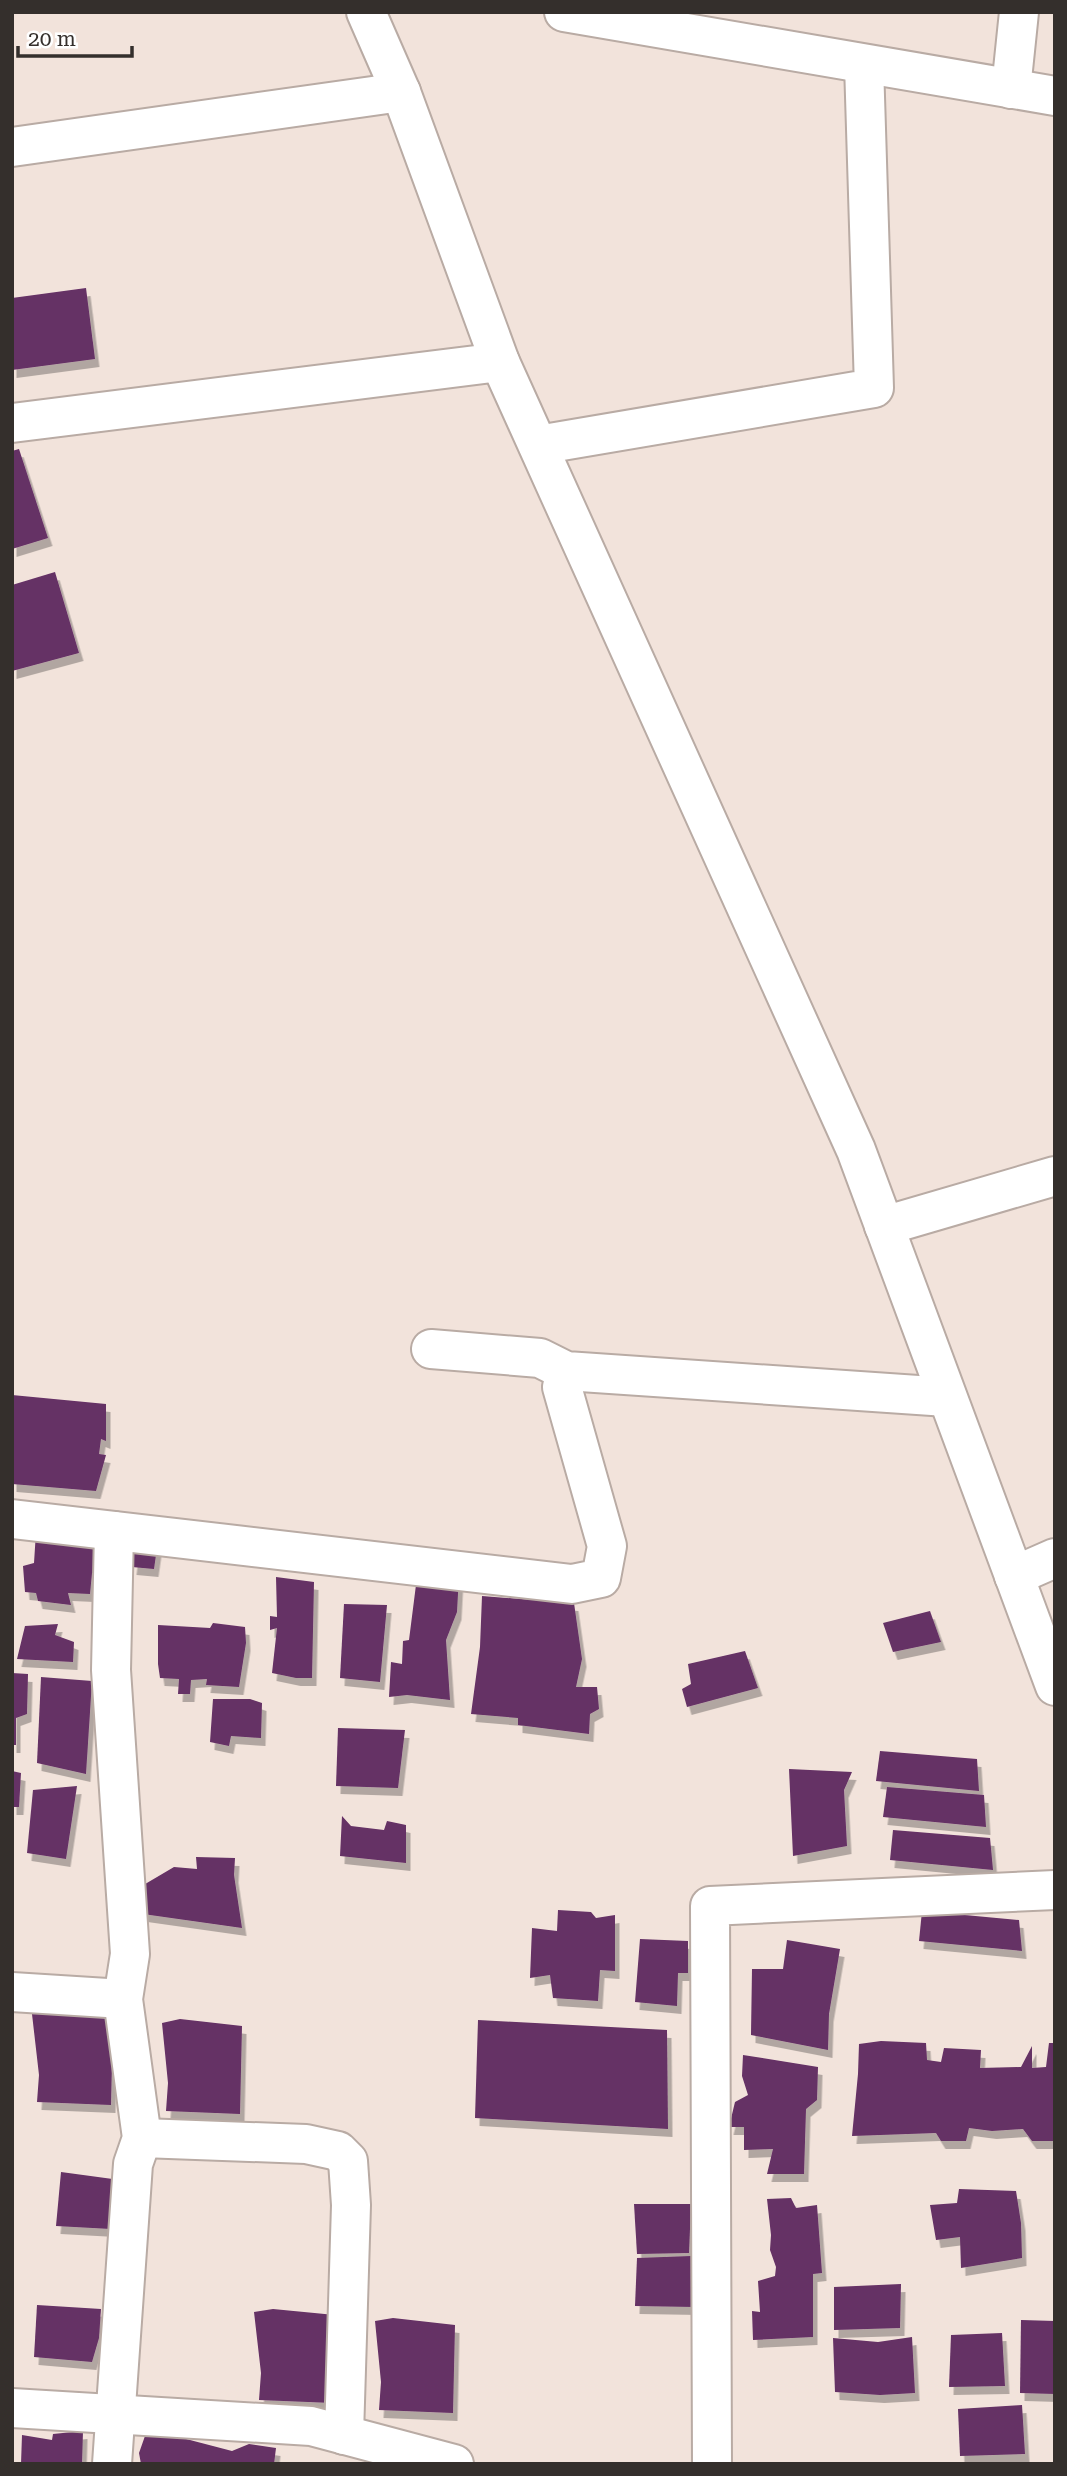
<svg xmlns="http://www.w3.org/2000/svg" width="1067" height="2476" font-family="'Roboto Serif',serif">
<style>
.building{fill:#653065;filter:url(#shadow)}
.lines{fill:none;stroke-linecap:round;stroke-linejoin:round}
.minor-casing{stroke:#b9aba4;stroke-width:42}
.secondary-casing{stroke:#b9aba4;stroke-width:42}
.minor{stroke:#fff;stroke-width:38}
.secondary{stroke:#fff;stroke-width:38}
</style>
<defs>
<filter id="shadow"><feDropShadow dx="4.5" dy="8" stdDeviation="0" flood-color="#0004"/></filter>
</defs>
<rect width="100%" height="100%" fill="#f2e3db"/>
<g class="building">
<path d="M86 288 95 359 12 370V298Z"/>
<path d="M19 449 48 538 12 549V451Z"/>
<path d="M55 572 79 653 12 671V585Z"/>
<path d="M12 1395 106 1404V1441L101 1439 99 1454 106 1455 96 1491 12 1484Z"/>
<path d="M36 1532 102 1538 100 1575 92 1573 90 1594 68 1593 71 1605 38 1601 36 1593 25 1592 23 1566 34 1563Z"/>
<path d="M135 1543 157 1548 154 1569 132 1567Z"/>
<path d="M459 1575 457 1612 446 1640 450 1700 407 1695 389 1697 391 1662 402 1664 403 1641 409 1640 417 1577Z"/>
<path d="M276 1577 314 1582 312 1678H296L272 1673 277 1628 270 1630V1616L277 1617Z"/>
<path d="M482 1596 574 1603 582 1659 576 1687H597L599 1709 590 1714 589 1734 518 1725V1718L471 1714 480 1647Z"/>
<path d="M344 1604 387 1605 380 1682 340 1678Z"/>
<path d="M930 1611 941 1642 893 1652 883 1623Z"/>
<path d="M213 1623 245 1627 246 1643 239 1687 206 1685 207 1679 191 1680 190 1694H178L179 1679 160 1678 158 1664V1625L210 1628Z"/>
<path d="M58 1624 55 1635 74 1642 73 1662 17 1659 25 1626Z"/>
<path d="M745 1651 758 1688 687 1707 682 1689 691 1684 688 1664Z"/>
<path d="M12 1673 28 1674 27 1714 16 1718V1745H12Z"/>
<path d="M41 1677 92 1681 86 1774 37 1763Z"/>
<path d="M213 1699H250L262 1703 261 1738 231 1736 229 1746 210 1742Z"/>
<path d="M338 1728 405 1730 398 1788 336 1786Z"/>
<path d="M880 1751 977 1759 979 1791 876 1781Z"/>
<path d="M789 1769 852 1772 844 1790 847 1846 793 1856Z"/>
<path d="M12 1771 21 1773 19 1807H12Z"/>
<path d="M77 1786 66 1859 27 1853 33 1790Z"/>
<path d="M887 1787 984 1795 986 1827 883 1817Z"/>
<path d="M342 1816 351 1826 384 1830 387 1821 406 1825V1863L340 1856Z"/>
<path d="M893 1830 990 1838 993 1870 890 1860Z"/>
<path d="M196 1857 235 1858 234 1875 242 1928 136 1913 135 1890 174 1867 197 1869Z"/>
<path d="M558 1910 591 1912 596 1918 615 1915V1971L600 1970 598 2001 553 1998 550 1975 530 1978 532 1928 557 1931Z"/>
<path d="M922 1911 1019 1920 1022 1951 919 1941Z"/>
<path d="M640 1939 688 1941V1973H678L677 2006 635 2002Z"/>
<path d="M787 1940 840 1949 829 2014 828 2050 751 2035 752 1969H783Z"/>
<path d="M50 2011 113 2018 111 2105 37 2102 39 2075 32 2014Z"/>
<path d="M180 2019 242 2026 240 2114 166 2111 168 2083 162 2023Z"/>
<path d="M478 2020 667 2030 668 2129 475 2118Z"/>
<path d="M881 2041 926 2043 927 2060 941 2062 944 2048 981 2050 980 2068 1021 2067 1032 2046V2068L1046 2067 1049 2043H1055V2141H1032L1023 2129 992 2131 969 2128 966 2141H941L936 2133 852 2136 858 2074 859 2044Z"/>
<path d="M743 2055 818 2067 817 2100 806 2109 804 2174H767L773 2149 744 2150V2127H729L735 2102 748 2095 742 2076Z"/>
<path d="M61 2172 120 2180 111 2229 56 2226Z"/>
<path d="M959 2189 1016 2191 1021 2223 1022 2258 961 2268 960 2237 936 2240 930 2205 957 2203Z"/>
<path d="M791 2198 796 2208 817 2205 822 2273 813 2274V2337L753 2340 752 2311 760 2312 758 2281 775 2276 776 2267 770 2250 771 2235 767 2199Z"/>
<path d="M634 2204H691L689 2253 637 2254Z"/>
<path d="M691 2256 695 2307 635 2306 637 2258Z"/>
<path d="M901 2284 900 2328 834 2330V2287Z"/>
<path d="M37 2305 101 2309 99 2338 92 2362 34 2357Z"/>
<path d="M273 2309 335 2315 333 2403 259 2400 261 2373 254 2312Z"/>
<path d="M393 2318 455 2325 453 2413 379 2410 381 2382 375 2321Z"/>
<path d="M1021 2320 1055 2321V2394L1020 2393Z"/>
<path d="M1002 2333 1005 2386 949 2387 951 2335Z"/>
<path d="M912 2337 915 2393 880 2395 835 2392 833 2338 878 2342Z"/>
<path d="M1022 2405 1025 2454 960 2456 958 2409Z"/>
<path d="M83 2431 82 2464H21L22 2435 52 2440 53 2434Z"/>
<path d="M167 2434 232 2451 249 2444 276 2448 274 2464H141L139 2453 145 2436Z"/>
</g>
<g class="lines">
<defs>
<g id="minor">
<path d="M564 12 1055 96"/>
<path d="M1011 89 1019 12"/>
<path d="M12 147 401 92"/>
<path d="M12 423 500 362"/>
<path d="M538 445 874 388 864 64"/>
<path d="M884 1226 1055 1176"/>
<path d="M431 1349 540 1358 566 1371 947 1397"/>
<path d="M12 1519 572 1584 601 1578 607 1546 562 1387 566 1371"/>
<path d="M1014 1576 1055 1558"/>
<path d="M12 1992 123 1999"/>
<path d="M142 2138 306 2144 338 2151 348 2161 351 2205 344 2435"/>
<path d="M112 2464 133 2164 142 2138 123 1999 130 1954 111 1670 114 1531"/>
<path d="M712 2464 710 1906 1055 1890"/>
</g>
<g id="secondary">
<path d="M366 12 401 92 500 362 856 1150 1055 1686"/>
<path d="M12 2408 311 2426 454 2464"/>
</g>
</defs>
<use href="#minor" class="minor-casing"/>
<use href="#secondary" class="secondary-casing"/>
<use href="#minor" class="minor"/>
<use href="#secondary" class="secondary"/>
</g>
<rect width="1067" height="2476" fill="none" stroke="#342f2c" stroke-width="28"/>
<path d="M18 46v10h114v-10" fill="none" stroke="#342f2c" stroke-width="3.5"/>
<text x="28" y="46" font-size="21" fill="#342f2c" stroke="#ffffff" stroke-width="5" paint-order="stroke">20 m</text>
</svg>
